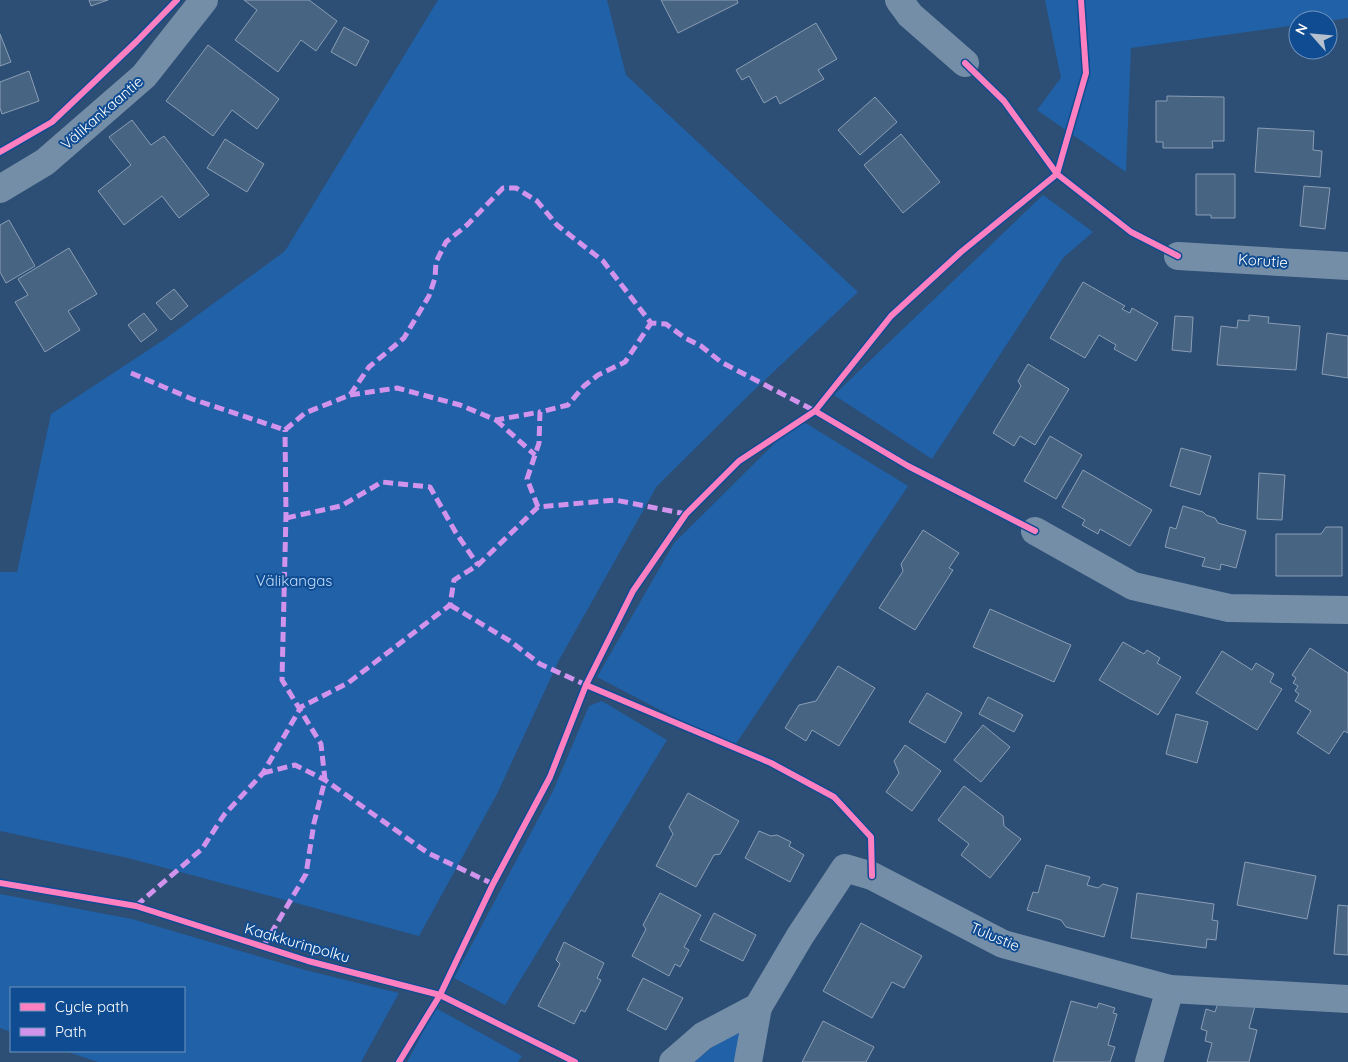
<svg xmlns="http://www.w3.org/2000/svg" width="1348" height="1062" font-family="Quicksand,sans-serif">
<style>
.green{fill:#2161a7}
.building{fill:#486483;stroke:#8a9eb5}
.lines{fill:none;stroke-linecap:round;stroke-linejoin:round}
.street{stroke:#758ea8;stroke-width:28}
.quiet{stroke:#d193ec;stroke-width:5;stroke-dasharray:10 5;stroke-linecap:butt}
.cycleway-casing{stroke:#104c92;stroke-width:9}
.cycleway{stroke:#ff80c0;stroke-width:6}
.labels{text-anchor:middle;stroke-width:4;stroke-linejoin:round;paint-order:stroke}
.street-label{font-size:15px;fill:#fff;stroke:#104c92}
.park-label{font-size:15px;fill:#c3dffd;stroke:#104c92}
</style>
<rect width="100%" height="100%" fill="#2d4e75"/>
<g class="green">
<path d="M438 0H607L626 75 858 292 750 394 657 486 559 660 497 794 419 936 128 858 0 831V572H17L51 414 165 339 285 251Z"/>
<path d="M1045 0H1348V18L1328 21 1298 20V25L1131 48 1126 172 1037 110 1061 78Z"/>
<path d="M1043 195 1093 232 1063 258 932 459 834 395Z"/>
<path d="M799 419 908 486 733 748 597 677 674 543Z"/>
<path d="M602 701 667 740 505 1005 454 978 553 791 589 706Z"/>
<path d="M0 894 132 919 305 970 399 993 361 1062H98L65 1051H184V988H11V1032L0 1028Z"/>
<path d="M436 1008 522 1056 518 1062H407Z"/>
<path d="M734 1029 741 1033 735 1062H694Z"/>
</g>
<g class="building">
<path d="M89 0H108L91 6Z"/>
<path d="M244 0H309L337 21 316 51 301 40 278 72 235 40 257 10Z"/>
<path d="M661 0H737L738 3 678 33Z"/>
<path d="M816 23 837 59 818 70 824 79 780 104 776 96 764 103 749 76 742 80 736 70Z"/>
<path d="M344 27 369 41 356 66 331 52Z"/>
<path d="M0 34 11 62 0 66Z"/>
<path d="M208 45 279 99 257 129 232 110 213 136 166 101Z"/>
<path d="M29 71 39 101 2 114 0 108V82Z"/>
<path d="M1167 96 1224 97V141H1212L1213 148H1163V142H1156V101H1167Z"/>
<path d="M875 97 897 122 860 155 838 130Z"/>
<path d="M132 120 151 145 164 136 209 195 179 218 162 196 124 225 98 191 131 165 109 137Z"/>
<path d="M1258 128 1314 131 1313 150 1322 151 1320 177 1255 172Z"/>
<path d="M901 134 940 182 903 213 864 165Z"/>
<path d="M225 139 264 164 247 192 207 168Z"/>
<path d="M1196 174H1235V218H1211V215H1196Z"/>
<path d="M1304 186 1330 188 1325 229 1300 226Z"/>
<path d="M9 220 35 266 6 283 0 272V225Z"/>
<path d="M69 248 97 294 68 311 80 330 45 352 15 302 28 295 18 279Z"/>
<path d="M1083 282 1125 306 1122 309 1130 313 1132 308 1158 323 1136 361 1114 349 1116 345 1099 335 1085 358 1050 338Z"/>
<path d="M174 289 188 306 171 320 156 303Z"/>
<path d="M144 313 157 330 141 342 128 325Z"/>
<path d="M1249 315 1269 317 1268 323 1300 326 1296 370 1217 365 1221 326 1237 328 1238 320 1249 321Z"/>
<path d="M1175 316 1193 317 1191 352 1172 350Z"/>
<path d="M1327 333 1348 336V378L1322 374Z"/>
<path d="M1028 364 1069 389 1035 445 1020 436 1014 446 993 433 1021 386 1018 381Z"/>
<path d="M1050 436 1082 455 1056 499 1024 481Z"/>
<path d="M1181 448 1211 456 1200 495 1170 486Z"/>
<path d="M1083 470 1152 510 1130 546 1100 529 1098 534 1082 525 1085 520 1062 507Z"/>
<path d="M1259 473 1285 475 1282 520 1257 519Z"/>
<path d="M1183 506 1203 512 1206 515 1215 518 1218 523 1246 531 1236 568 1221 564 1220 570 1202 566 1205 558 1165 547 1170 527 1176 529Z"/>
<path d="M1326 527H1342V576H1276V534H1321Z"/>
<path d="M923 530 959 553 949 568 953 570 915 630 879 608 903 571 901 564Z"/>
<path d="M990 609 1071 645 1054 682 973 647Z"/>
<path d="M1123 642 1144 654 1147 650 1160 658 1157 663 1181 677 1158 715 1099 680Z"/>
<path d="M1310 648 1348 673V733L1344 731 1329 754 1297 733 1311 711 1295 701 1299 694 1295 691 1298 686 1293 683 1296 678 1292 675Z"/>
<path d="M1222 651 1252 670 1256 663 1274 674 1270 682 1282 689 1257 730 1196 693Z"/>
<path d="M838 666 875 688 839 746 812 730 806 741 785 728 799 705 816 701Z"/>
<path d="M927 693 962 713 945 743 909 722Z"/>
<path d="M988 697 1023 715 1014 732 979 714Z"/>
<path d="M1176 714 1208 722 1197 763 1166 754Z"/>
<path d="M983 725 1010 747 981 782 954 760Z"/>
<path d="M905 745 941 771 912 811 886 792 899 773 894 761Z"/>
<path d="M964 786 1003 816 1004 826 1021 839 990 878 961 855 969 844 938 820Z"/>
<path d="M688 793 739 821 720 854 714 855 696 887 656 866 673 834 669 827Z"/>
<path d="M759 831 771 836 777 835 791 842 789 846 804 855 790 882 745 858Z"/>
<path d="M1245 862 1316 876 1307 919 1237 905Z"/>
<path d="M1046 865 1090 877 1087 885 1098 888 1103 884 1118 888 1104 937 1066 927 1061 920 1027 910 1033 892 1038 893Z"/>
<path d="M660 893 701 915 684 947 689 950 680 967 675 964 669 976 632 956 646 929 643 925Z"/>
<path d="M1137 893 1214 904 1212 920 1218 921 1216 940 1207 939 1206 948 1131 938Z"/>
<path d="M1338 905 1348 906V955L1334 954Z"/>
<path d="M714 913 756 935 743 961 700 940Z"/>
<path d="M861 923 922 956 904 988 892 982 872 1018 823 991Z"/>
<path d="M564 942 604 963 597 978 601 980 585 1012 581 1010 574 1024 538 1006 560 964 556 960Z"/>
<path d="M643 978 683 998 666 1030 627 1010Z"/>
<path d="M1220 996 1255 1006 1249 1028 1257 1030 1249 1062H1207L1212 1043 1205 1041 1207 1031 1201 1029 1206 1009 1215 1012Z"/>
<path d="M1071 1001 1097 1008 1099 1003 1115 1008 1113 1013 1117 1014 1108 1045 1115 1047 1110 1062H1053Z"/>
<path d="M823 1021 874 1047 866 1062H802Z"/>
</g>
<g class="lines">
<g class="street">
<path d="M899 0 910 15 965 63"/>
<path d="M0 189 45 162 144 76 204 0"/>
<path d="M1178 256 1348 266"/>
<path d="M1035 531 1133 586 1229 608 1348 610"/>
<path d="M673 1062 703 1036 758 1007 800 936 845 868 872 876 1003 944 1170 989 1348 999"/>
<path d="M748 1062 758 1007"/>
<path d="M1149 1062 1170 989"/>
</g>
<g class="quiet">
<path d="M131 373 192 399 285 430"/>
<path d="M350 395 397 388 460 405 496 420 540 412"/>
<path d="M496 420 535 455"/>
<path d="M285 430 305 413 350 395 369 367 404 338 429 296 435 278 436 262 446 242 467 225 503 188H516L537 201 557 225 603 261 651 323 666 324 685 338 701 346 721 362 815 411"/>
<path d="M538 507 527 479 539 443 540 412 568 405 584 386 598 375 625 362 651 323"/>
<path d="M286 518 341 506 382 482 430 487 456 533 478 565"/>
<path d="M450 605 510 641 540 664 586 685"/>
<path d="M263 773 295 765 325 780 428 853 493 884"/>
<path d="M136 906 202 849 224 815 263 773 301 707 348 683 450 605 454 580 478 565 538 507 615 500 686 514"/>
<path d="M263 947 306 874 314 823 325 780 321 744 282 680 286 514 285 430"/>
</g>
<defs>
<g id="cycleway">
<path d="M965 63 1004 101 1057 174 1131 232 1178 256"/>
<path d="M0 152 52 122 137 41 177 0"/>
<path d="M815 411 908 466 1035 531"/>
<path d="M586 685 771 763 834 797 871 837 872 876"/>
<path d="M0 883 136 906 308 961 440 995 575 1062"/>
<path d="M399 1062 440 995 493 884 550 777 586 685 633 591 686 514 739 461 815 411 891 316 961 252 1057 174 1086 73 1081 0"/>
</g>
</defs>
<use href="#cycleway" class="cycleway-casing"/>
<use href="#cycleway" class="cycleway"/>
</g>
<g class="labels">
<g class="street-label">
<text transform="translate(102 113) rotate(-41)" y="5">Välikankaantie</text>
<text transform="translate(1263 261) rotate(4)" y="5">Korutie</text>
<text transform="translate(995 937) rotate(23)" y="5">Tulustie</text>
<text transform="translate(297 943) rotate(16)" y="5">Kaakkurinpolku</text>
</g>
<g class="park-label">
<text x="294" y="586">Välikangas</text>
</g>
</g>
<rect x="10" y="987" width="175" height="65" fill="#104c92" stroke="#7094be"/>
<rect x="20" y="1003" width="25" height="8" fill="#ff80c0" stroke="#7094be"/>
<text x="55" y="1012" font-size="15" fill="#ffffff">Cycle path</text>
<rect x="20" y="1028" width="25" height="8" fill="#d193ec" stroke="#7094be"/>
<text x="55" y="1037" font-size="15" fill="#ffffff">Path</text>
<g transform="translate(1313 35) rotate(297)"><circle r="24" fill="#104c92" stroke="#7094be"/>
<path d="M0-4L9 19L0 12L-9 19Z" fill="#b6c1cf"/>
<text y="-8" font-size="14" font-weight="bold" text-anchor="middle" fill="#ffffff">N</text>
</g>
</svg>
